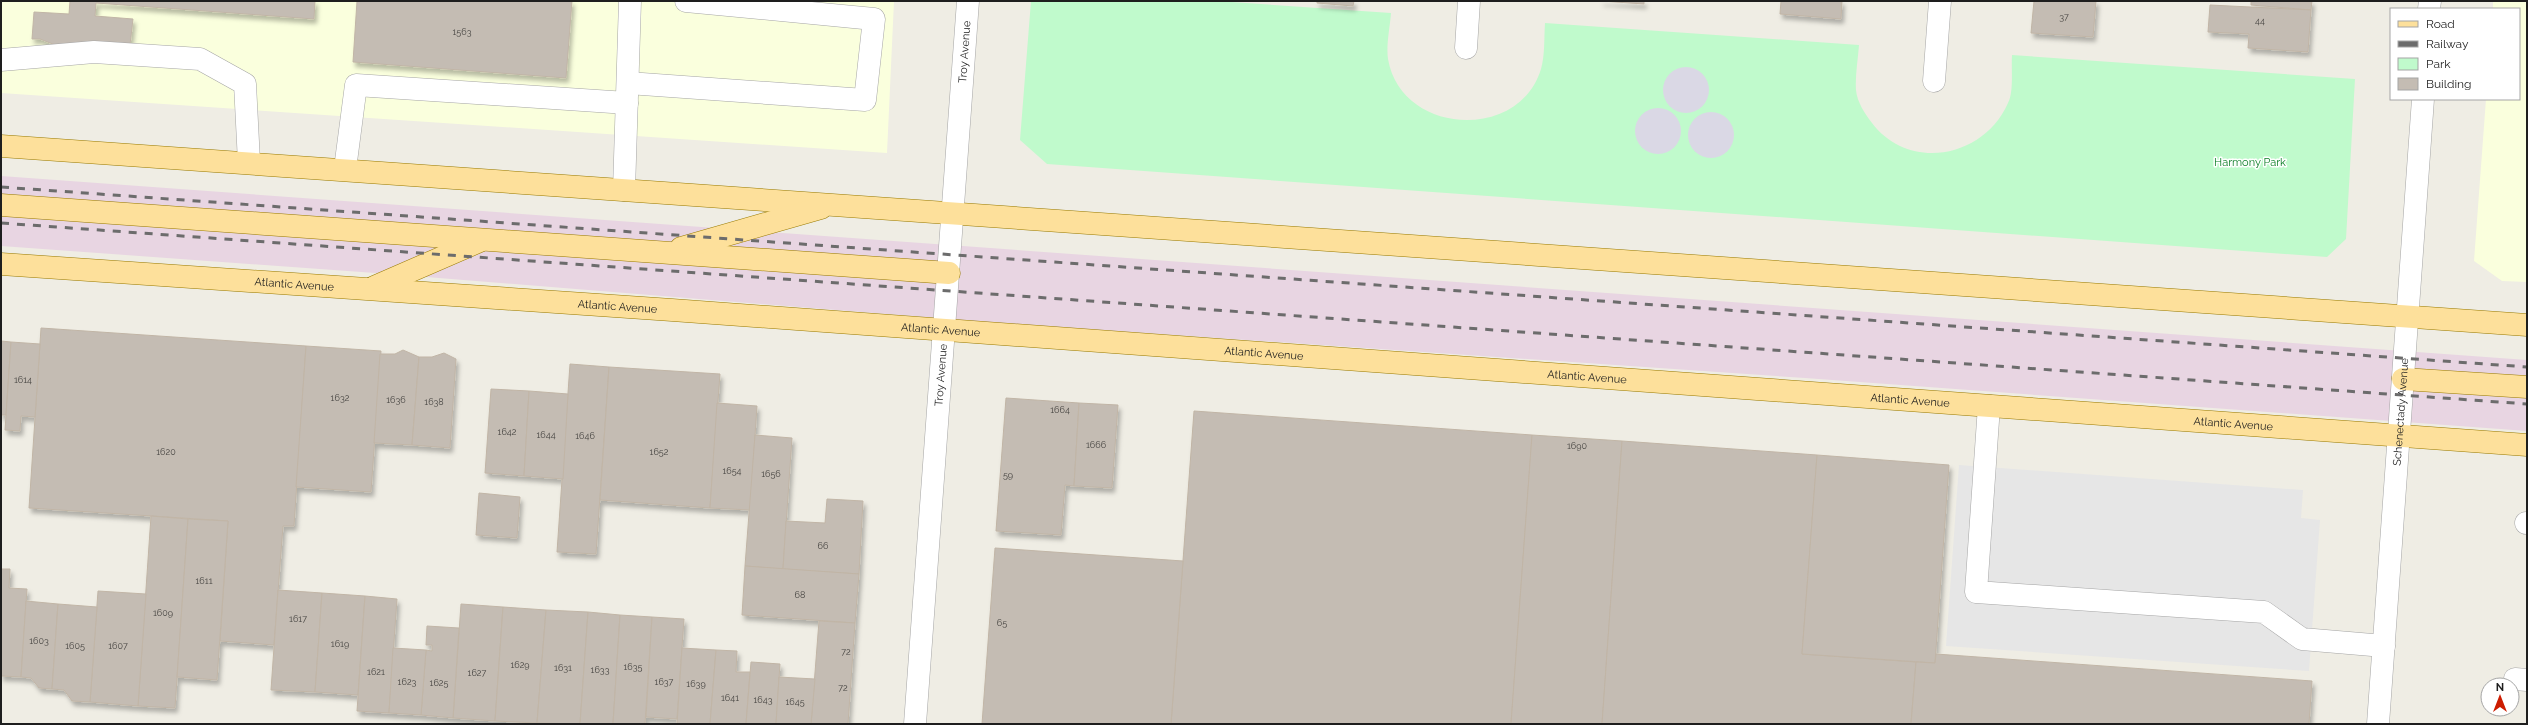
<svg xmlns="http://www.w3.org/2000/svg" width="2528" height="725" font-family="Raleway,sans-serif">
<style>
.industrial{fill:#e8d5e2}
.education{fill:#faffdd}
.park{fill:#c0facc}
.parking{fill:#e6e6e6}
.plaza{fill:#dad8e5}
.building{fill:#c4bcb3;stroke:#c1b5a6;filter:url(#shadow)}
.lines{fill:none;stroke-linecap:round;stroke-linejoin:round}
.service-casing{stroke:#a5a5a5;stroke-width:23}
.minor-casing{stroke:#a5a5a5;stroke-width:23}
.primary-casing{stroke:#987a00;stroke-width:23}
.service{stroke:#fff;stroke-width:22}
.minor{stroke:#fff;stroke-width:22}
.primary{stroke:#fde09b;stroke-width:22}
.rail{stroke:#6c6c6c;stroke-width:3;stroke-dasharray:8 8;stroke-linecap:butt}
.labels{text-anchor:middle;stroke-width:3;stroke-linejoin:round;paint-order:stroke}
.number-label{font-size:9px;fill:#484643}
.street-label{font-size:11px;fill:#1e1e1e;stroke:#fff}
.park-label{font-size:11px;fill:#0a7d24;stroke:#fff}
</style>
<defs>
<filter id="shadow"><feDropShadow dx="2.5" dy="4.5" stdDeviation="2" flood-color="#0004"/></filter>
</defs>
<rect width="100%" height="100%" fill="#efede4"/>
<path class="industrial" d="M1 176 2527 360V431L1805 378 998 323 389 274 1 246Z"/>
<g class="education">
<path d="M1 1H894L887 153 1 93Z"/>
<path d="M2493 1H2527V282L2502 281 2474 261 2486 99H2519V9H2493Z"/>
</g>
<path class="park" d="M1031 1H1217L1391 13C1390 27 1386 45 1388 59 1401 135 1519 142 1541 69 1545 56 1544 37 1545 23L1859 45C1858 59 1855 76 1856 90 1857 102 1865 114 1872 123 1909 172 1984 158 2008 103 2014 91 2011 69 2012 55L2355 79 2346 239 2327 257 1047 164 1020 140Z"/>
<path class="parking" d="M1959 465 2303 490 2301 518 2320 520 2309 671 1946 646Z"/>
<g class="plaza">
<circle cx="1686" cy="90" r="23"/>
<circle cx="1658" cy="131" r="23"/>
<circle cx="1711" cy="135" r="23"/>
</g>
<g class="building">
<path d="M70 1H315L314 19 96 3 95 16 133 19 130 45 58 46 40 39H32L34 12 69 14Z"/>
<path d="M357 1H572L566 78 353 62Z"/>
<path d="M1317 1H1354L1353 6 1317 3Z"/>
<path d="M1601 1H1644V4Z"/>
<path d="M1781 1H1842L1841 19 1780 14Z"/>
<path d="M2034 1H2096L2093 37 2031 33Z"/>
<path d="M2251 1H2312L2311 10 2251 5Z"/>
<path d="M2210 5 2311 10 2308 52 2248 48 2249 34 2208 32Z"/>
<path d="M41 328 306 346 294 526H283L274 645 220 641 228 521 29 508Z"/>
<path d="M1 341 11 342 6 415H1Z"/>
<path d="M11 342 40 344 35 417 21 416 20 431 5 430Z"/>
<path d="M306 346 381 351 371 492 296 487Z"/>
<path d="M403 350 419 357 412 445 374 443 380 354H395Z"/>
<path d="M444 353 456 359 450 448 412 445 419 357H432Z"/>
<path d="M570 364 609 367 596 554 557 552Z"/>
<path d="M609 367 720 374 710 508 600 500Z"/>
<path d="M491 389 529 391 524 476 485 473Z"/>
<path d="M529 391 568 394 563 479 524 476Z"/>
<path d="M1006 398 1079 403 1074 486 1065 485 1061 535 996 531Z"/>
<path d="M717 403 757 406 750 510 710 508Z"/>
<path d="M1079 403 1118 405 1112 488 1074 486Z"/>
<path d="M1194 411 1532 435 1511 724H1171Z"/>
<path d="M755 435 792 438 783 569 745 566Z"/>
<path d="M1532 435 1622 441 1602 724H1511Z"/>
<path d="M1622 441 1817 455 1802 654 1916 662 1911 724H1602Z"/>
<path d="M1817 455 1949 465 1935 663 1802 654Z"/>
<path d="M479 493 520 497 517 538 476 535Z"/>
<path d="M827 499 863 501 859 574 783 569 786 521 825 523Z"/>
<path d="M151 516 188 519 175 708 138 706Z"/>
<path d="M188 519 228 521 217 680 177 677Z"/>
<path d="M995 548 1183 561 1171 724H982Z"/>
<path d="M745 566 859 574 855 623 742 615Z"/>
<path d="M1 569H10L9 588 27 589 21 677 1 676Z"/>
<path d="M278 590 322 593 315 692 271 690Z"/>
<path d="M98 591 146 594 138 706 90 702Z"/>
<path d="M322 593 365 596 358 695 315 692Z"/>
<path d="M365 596 397 599 389 713 357 711Z"/>
<path d="M26 601 58 604 52 689 39 688 31 678 21 677Z"/>
<path d="M58 604 97 607 90 702 72 701 64 690 52 689Z"/>
<path d="M461 604 503 607 495 721 453 718Z"/>
<path d="M503 607 546 610 537 723 495 721Z"/>
<path d="M546 610 588 612 580 724 537 723Z"/>
<path d="M588 612 620 615 613 724H580Z"/>
<path d="M620 615 652 617 645 724H613Z"/>
<path d="M652 617 684 619 677 719 646 717Z"/>
<path d="M819 621 855 623 848 724H811Z"/>
<path d="M427 626 459 628 453 718 421 715 426 650 432 651V645H426Z"/>
<path d="M393 648 426 650 421 715 389 713Z"/>
<path d="M682 648 716 650 710 724H677Z"/>
<path d="M716 650 737 651 736 672H750L746 724H710Z"/>
<path d="M1936 654 2312 681 2309 724H1911L1916 662 1935 663Z"/>
<path d="M751 662 780 664 776 724H746Z"/>
<path d="M779 677 815 679 811 724H776Z"/>
</g>
<g class="lines">
<defs>
<g id="service">
<path d="M1 60 94 52 200 59 245 84 249 162"/>
<path d="M628 83 865 100 874 19 686 1"/>
<path d="M345 169 356 85 627 103"/>
<path d="M624 190 630 1"/>
<path d="M1989 406 1976 592 2264 612 2302 639 2384 646"/>
<path d="M2526 523H2527"/>
<path d="M2515 679 2527 680"/>
</g>
<g id="minor">
<path d="M2429 9 2430 1"/>
<path d="M1466 48 1469 1"/>
<path d="M1934 81 1940 1"/>
<path id="s1" d="M915 724 968 1"/>
<path id="s2" d="M2378 724 2423 99"/>
</g>
<g id="primary">
<path d="M1 146 2527 325"/>
<path d="M1 205 949 273"/>
<path d="M681 248 821 208"/>
<path id="s3" d="M1 264 672 310 2527 445"/>
<path d="M374 287 480 241"/>
<path d="M2403 379 2527 387"/>
</g>
</defs>
<use href="#service" class="service-casing"/>
<use href="#minor" class="minor-casing"/>
<use href="#primary" class="primary-casing"/>
<use href="#service" class="service"/>
<use href="#minor" class="minor"/>
<use href="#primary" class="primary"/>
<g class="rail">
<path d="M1 187 2527 367"/>
<path d="M1 223 2527 404"/>
</g>
</g>
<g class="labels">
<g class="number-label">
<text x="2064" y="20">37</text>
<text x="2260" y="24">44</text>
<text x="462" y="35">1563</text>
<text x="23" y="383">1614</text>
<text x="340" y="401">1632</text>
<text x="396" y="403">1636</text>
<text x="434" y="405">1638</text>
<text x="1060" y="413">1664</text>
<text x="507" y="435">1642</text>
<text x="546" y="438">1644</text>
<text x="585" y="439">1646</text>
<text x="1096" y="448">1666</text>
<text x="1577" y="449">1690</text>
<text x="166" y="455">1620</text>
<text x="659" y="455">1652</text>
<text x="732" y="474">1654</text>
<text x="771" y="477">1656</text>
<text x="1008" y="478">59</text>
<text x="823" y="549">66</text>
<text x="204" y="584">1611</text>
<text x="800" y="598">68</text>
<text x="163" y="616">1609</text>
<text x="298" y="622">1617</text>
<text x="1002" y="626">65</text>
<text x="39" y="644">1603</text>
<text x="340" y="647">1619</text>
<text x="75" y="649">1605</text>
<text x="118" y="649">1607</text>
<text x="846" y="655">72</text>
<text x="520" y="668">1629</text>
<text x="633" y="670">1635</text>
<text x="563" y="671">1631</text>
<text x="600" y="673">1633</text>
<text x="376" y="675">1621</text>
<text x="477" y="676">1627</text>
<text x="407" y="685">1623</text>
<text x="664" y="685">1637</text>
<text x="439" y="686">1625</text>
<text x="696" y="687">1639</text>
<text x="843" y="691">72</text>
<text x="730" y="701">1641</text>
<text x="763" y="703">1643</text>
<text x="795" y="705">1645</text>
</g>
<g class="street-label">
<text dy="4" stroke="none"><textPath href="#s1" startOffset="674">Troy Avenue</textPath></text>
<text dy="4" stroke="none"><textPath href="#s3" startOffset="294">Atlantic Avenue</textPath></text>
<text dy="4" stroke="none"><textPath href="#s3" startOffset="618">Atlantic Avenue</textPath></text>
<text dy="4" stroke="none"><textPath href="#s3" startOffset="942">Atlantic Avenue</textPath></text>
<text dy="4" stroke="none"><textPath href="#s3" startOffset="1266">Atlantic Avenue</textPath></text>
<text dy="4" stroke="none"><textPath href="#s1" startOffset="350">Troy Avenue</textPath></text>
<text dy="4" stroke="none"><textPath href="#s3" startOffset="1590">Atlantic Avenue</textPath></text>
<text dy="4" stroke="none"><textPath href="#s3" startOffset="1914">Atlantic Avenue</textPath></text>
<text dy="4" stroke="none"><textPath href="#s2" startOffset="313">Schenectady Avenue</textPath></text>
<text dy="4" stroke="none"><textPath href="#s3" startOffset="2238">Atlantic Avenue</textPath></text>
</g>
<g class="park-label">
<text x="2250" y="166">Harmony Park</text>
</g>
</g>
<rect width="2528" height="725" fill="none" stroke="#1e1e1e" stroke-width="4"/>
<rect x="2390" y="8" width="130" height="92" fill="#ffffff" stroke="#a5a5a5"/>
<rect x="2398" y="21" width="20" height="6" fill="#fde09b" stroke="#a5a5a5"/>
<text x="2426" y="28" font-size="12" fill="#1e1e1e">Road</text>
<rect x="2398" y="41" width="20" height="6" fill="#6c6c6c" stroke="#a5a5a5"/>
<text x="2426" y="48" font-size="12" fill="#1e1e1e">Railway</text>
<rect x="2398" y="58" width="20" height="12" fill="#c0facc" stroke="#a5a5a5"/>
<text x="2426" y="68" font-size="12" fill="#1e1e1e">Park</text>
<rect x="2398" y="78" width="20" height="12" fill="#c4bcb3" stroke="#a5a5a5"/>
<text x="2426" y="88" font-size="12" fill="#1e1e1e">Building</text>
<g transform="translate(2500 697)"><circle r="19" fill="#ffffff" stroke="#a5a5a5"/>
<path d="M0-3L7 15L0 10L-7 15Z" fill="#cc1c00"/>
<text y="-6" font-size="11" font-weight="bold" text-anchor="middle" fill="#1e1e1e">N</text>
</g>
</svg>
